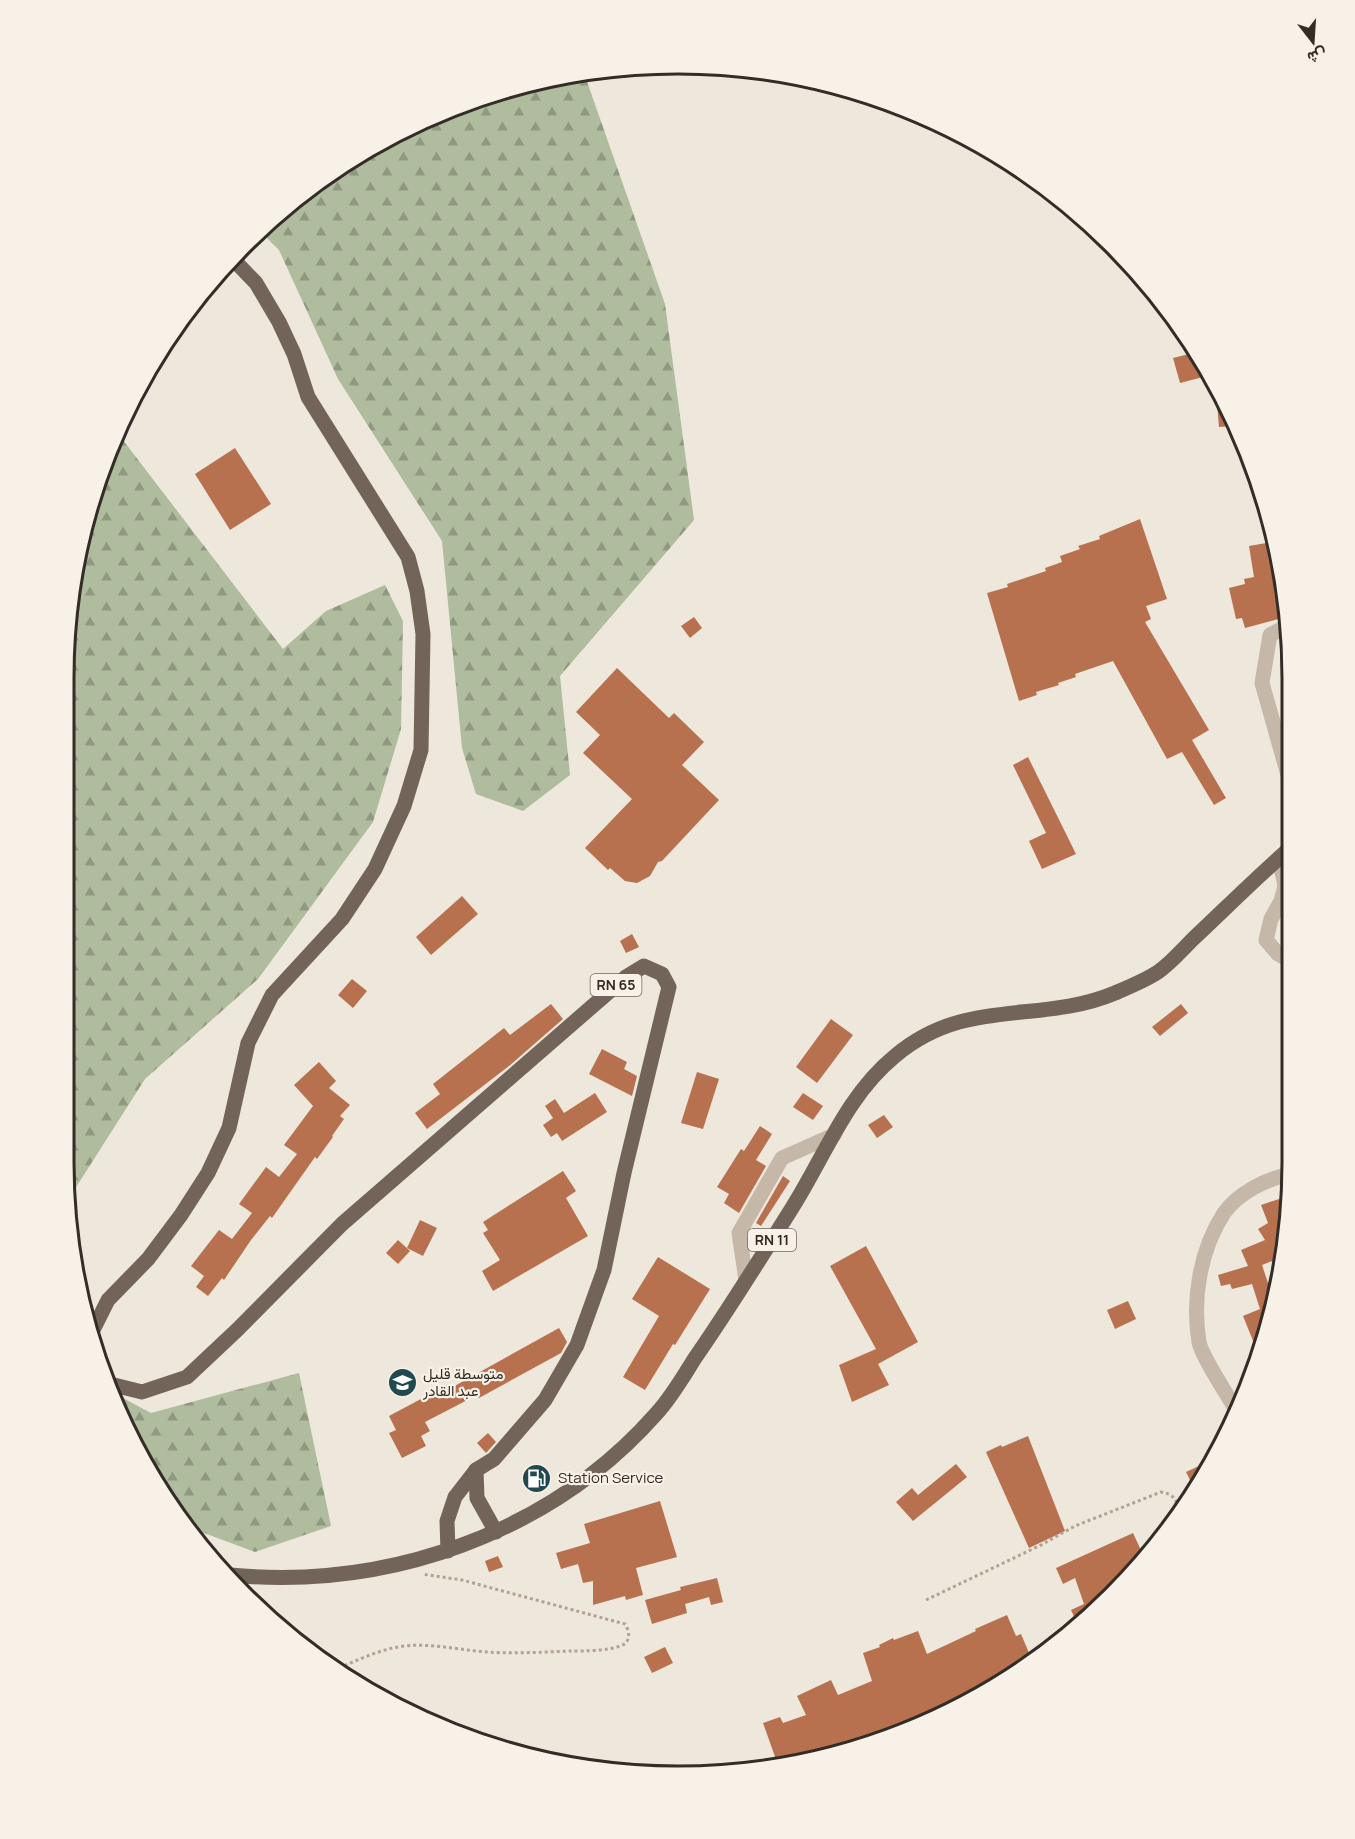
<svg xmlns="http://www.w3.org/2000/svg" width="1355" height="1839" font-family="Manrope,Vazirmatn,sans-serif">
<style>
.forest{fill:url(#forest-firs)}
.building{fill:#b8714f}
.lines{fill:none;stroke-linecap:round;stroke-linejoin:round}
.path{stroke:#b1a293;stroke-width:3;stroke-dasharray:3 3;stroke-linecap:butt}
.minor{stroke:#c5b8a8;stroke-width:15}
.major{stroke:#73645a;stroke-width:15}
.labels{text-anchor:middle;stroke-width:4.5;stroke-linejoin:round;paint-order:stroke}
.shield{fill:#f7f1e7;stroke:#6e6761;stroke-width:1.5}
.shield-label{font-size:14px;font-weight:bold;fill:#332c27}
.poi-label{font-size:15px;fill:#332c27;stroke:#f7f1e7;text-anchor:start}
.rim{fill:none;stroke:#332c27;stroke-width:3}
</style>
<defs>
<pattern id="forest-firs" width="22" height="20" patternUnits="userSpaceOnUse" patternTransform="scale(1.5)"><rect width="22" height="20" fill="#afbc9d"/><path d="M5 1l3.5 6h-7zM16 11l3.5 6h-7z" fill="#8f9980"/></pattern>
</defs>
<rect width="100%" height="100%" fill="#eee7db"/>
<g class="forest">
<path d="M584 73 665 304 694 520 560 676 570 775 523 811 476 794 462 748 442 541 338 379 279 250 260 231 303 190 405 127 518 84Z"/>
<path d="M982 144 1082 215 1108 243 1107 244Z"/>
<path d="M116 431 283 649 326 611 385 585 403 621 401 729 373 822 258 979 145 1079 73 1192 72 1231 63 1161V677L84 519 110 442Z"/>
<path d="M299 1373 331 1526 255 1552 188 1527 166 1503 108 1390 151 1413Z"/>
</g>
<g class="building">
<path d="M1193 353 1207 376 1180 383 1173 358Z"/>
<path d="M1216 392 1231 418 1236 426 1219 427Z"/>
<path d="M235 448 271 504 230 530 195 474Z"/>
<path d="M1140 519 1167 599 1146 606 1151 619 1145 622 1209 730 1192 740 1226 798 1214 805 1182 752 1167 759 1113 661 1075 674 1076 677 1058 683 1059 685 1036 692 1037 695 1019 701 987 593 1008 587 1007 584 1046 571 1045 568 1062 562 1060 556 1080 549 1078 546 1100 539 1099 536Z"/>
<path d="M1272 542 1275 564 1270 565 1280 604 1282 603 1286 617 1245 628 1242 618 1236 619 1229 588 1245 584 1244 579 1254 577 1249 546Z"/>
<path d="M694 617 702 628 690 638 681 626Z"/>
<path d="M617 668 669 718 674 713 704 742 682 765 719 800 662 861 658 862 650 876 637 883 625 881 610 868 608 870 585 848 632 799 583 753 600 735 576 712Z"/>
<path d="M1028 757 1076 854 1042 869 1029 841 1046 833 1013 765Z"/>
<path d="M462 896 478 914 431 955 416 937Z"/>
<path d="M632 934 639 947 626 953 620 941Z"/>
<path d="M352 979 367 991 353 1008 338 995Z"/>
<path d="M551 1004 563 1019 509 1066 427 1129 415 1113 440 1094 433 1084 504 1028 510 1035Z"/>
<path d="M1181 1004 1188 1013 1160 1036 1152 1027Z"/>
<path d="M831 1019 853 1035 817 1083 796 1067Z"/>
<path d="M602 1049 627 1062 624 1069 637 1076 632 1096 589 1074Z"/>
<path d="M319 1062 336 1081 329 1088 350 1105 340 1116 344 1119 332 1136 333 1137 317 1159 315 1157 272 1218 270 1216 251 1240 224 1280 222 1278 208 1296 196 1287 204 1276 191 1266 219 1230 232 1239 252 1213 239 1204 266 1167 279 1177 297 1154 284 1145 313 1106 294 1085Z"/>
<path d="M697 1072 719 1079 703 1129 681 1123Z"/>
<path d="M595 1093 607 1112 562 1141 557 1133 551 1137 543 1125 553 1118 545 1106 555 1099 564 1113Z"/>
<path d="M803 1093 823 1106 813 1120 793 1107Z"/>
<path d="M884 1115 893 1127 877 1138 868 1125Z"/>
<path d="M760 1126 772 1134 756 1160 766 1166 739 1213 724 1203 729 1194 717 1187 741 1149 744 1151Z"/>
<path d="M563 1171 576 1191 566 1198 588 1236 493 1291 482 1271 500 1260 483 1233 488 1230 483 1222Z"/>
<path d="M783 1176 790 1181 761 1226 756 1223Z"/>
<path d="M1279 1199 1287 1221 1280 1258 1262 1265 1272 1295 1260 1358 1243 1316 1260 1309 1252 1284 1232 1289 1230 1284 1221 1286 1218 1275 1248 1266 1241 1250 1265 1240 1258 1229 1268 1223 1261 1205Z"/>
<path d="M420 1220 437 1228 423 1256 407 1248Z"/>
<path d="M398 1240 410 1251 398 1264 386 1253Z"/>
<path d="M866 1246 918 1342 878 1364 889 1385 852 1402 839 1365 876 1349 830 1266Z"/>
<path d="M658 1257 710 1289 675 1345 673 1344 645 1390 623 1377 659 1316 632 1299Z"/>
<path d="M1128 1301 1136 1319 1115 1329 1107 1310Z"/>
<path d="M559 1328 567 1342 561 1353 479 1398 477 1395 425 1422 430 1431 421 1436 426 1446 402 1458 389 1433 396 1430 389 1416 449 1384 451 1388Z"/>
<path d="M488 1433 496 1442 486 1453 477 1443Z"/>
<path d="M1028 1436 1065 1531 1029 1548 986 1452 1001 1445 1002 1447Z"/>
<path d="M1214 1459 1210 1468 1195 1490 1186 1472Z"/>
<path d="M956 1464 967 1477 913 1521 896 1502 912 1488 918 1495Z"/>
<path d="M660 1501 677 1557 636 1568 643 1595 626 1600 625 1596 593 1605V1581L583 1583 578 1564 561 1569 556 1553 590 1543 584 1524Z"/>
<path d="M1133 1533 1145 1559 1140 1566 1078 1625 1071 1610 1084 1604 1075 1578 1063 1584 1056 1568Z"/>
<path d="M498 1556 503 1567 489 1572 485 1561Z"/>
<path d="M717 1578 723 1602 711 1605 709 1597 685 1604 687 1613 652 1624 645 1600 681 1590 680 1587Z"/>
<path d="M1007 1615 1016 1636 1021 1634 1032 1660 913 1729 778 1765 763 1723 780 1717 783 1723 806 1715 797 1696 831 1680 838 1695 872 1681 863 1653 880 1647 879 1645 893 1638 894 1640 918 1631 927 1654 976 1631 975 1629Z"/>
<path d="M665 1647 673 1663 652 1673 644 1657Z"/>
</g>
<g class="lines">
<g class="path">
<path d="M926 1600 1041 1545 1075 1526 1161 1492C1174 1494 1175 1499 1180 1510"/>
<path d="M339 1668C360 1659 381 1649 404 1646 432 1643 459 1650 487 1652 514 1654 542 1652 570 1651 584 1651 607 1651 620 1646 631 1643 630 1632 625 1624L462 1580 422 1574"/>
</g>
<g class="minor">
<path d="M1287 626 1270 635 1262 683 1288 775"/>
<path d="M1279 858 1285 886 1281 901 1271 919 1266 940 1278 954 1289 960"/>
<path d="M746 1280 739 1233 782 1158 834 1135"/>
<path d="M1236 1410C1228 1396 1201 1355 1199 1342 1192 1299 1200 1250 1224 1213 1239 1192 1267 1179 1290 1174"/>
</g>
<g class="major">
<path d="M91 1342 92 1332 108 1300 148 1259 181 1215 208 1173 229 1128 248 1043 272 995 342 919 375 869 404 806 421 750 423 634 417 591 408 557 308 397 294 354 279 322 256 283 231 257"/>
<path d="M104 1381 106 1383 142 1392 187 1377 237 1330 342 1224 626 977 644 966 662 974 669 987 624 1173 604 1270 577 1345 545 1400 494 1459 476 1470 477 1498 496 1532"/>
<path d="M448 1551 447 1521 455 1497 476 1470"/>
<path d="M230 1575C387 1590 550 1534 656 1414 671 1398 683 1377 695 1358 729 1309 760 1259 792 1208 825 1156 846 1096 895 1056 966 996 1039 1025 1115 993 1129 987 1146 980 1158 972 1171 963 1182 950 1193 939 1225 909 1256 878 1288 850"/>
</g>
</g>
<defs>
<symbol id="school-disc" viewBox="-11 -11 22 22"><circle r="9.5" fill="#224950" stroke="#f7f1e7"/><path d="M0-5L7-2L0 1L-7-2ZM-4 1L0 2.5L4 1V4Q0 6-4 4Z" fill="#fff"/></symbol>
<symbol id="fuel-disc" viewBox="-11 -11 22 22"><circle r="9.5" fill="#224950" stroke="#f7f1e7"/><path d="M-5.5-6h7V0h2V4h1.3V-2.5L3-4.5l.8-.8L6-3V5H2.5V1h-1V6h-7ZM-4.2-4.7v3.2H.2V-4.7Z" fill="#fff"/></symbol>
</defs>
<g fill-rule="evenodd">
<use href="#school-disc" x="386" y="1366" width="33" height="33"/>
<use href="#fuel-disc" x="520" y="1462" width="33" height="33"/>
</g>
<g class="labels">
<g class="shield">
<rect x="590.5" y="974" width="51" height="22" rx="4.5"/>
<rect x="748" y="1229" width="48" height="22" rx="4.5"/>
</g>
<g class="shield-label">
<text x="616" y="990">RN 65</text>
<text x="772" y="1245">RN 11</text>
</g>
<g class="poi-label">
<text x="423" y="1379">متوسطة قليل<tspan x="423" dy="17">عبد القادر</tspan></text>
<text x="558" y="1483">Station Service</text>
</g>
</g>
<path d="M0 0H1355V1839H0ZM678 74H678A604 604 0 0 1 1282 678V1162A604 604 0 0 1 678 1766H678A604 604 0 0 1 74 1162V678A604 604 0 0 1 678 74Z" fill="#f7f1e7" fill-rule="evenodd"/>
<path class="rim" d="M678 74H678A604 604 0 0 1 1282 678V1162A604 604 0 0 1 678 1766H678A604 604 0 0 1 74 1162V678A604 604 0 0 1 678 74Z"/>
<g transform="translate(1313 42) rotate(163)" stroke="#f7f1e7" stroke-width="4.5" paint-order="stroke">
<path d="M0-4.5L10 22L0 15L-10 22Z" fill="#332c27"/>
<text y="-9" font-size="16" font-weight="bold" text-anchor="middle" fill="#332c27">ش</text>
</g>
</svg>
